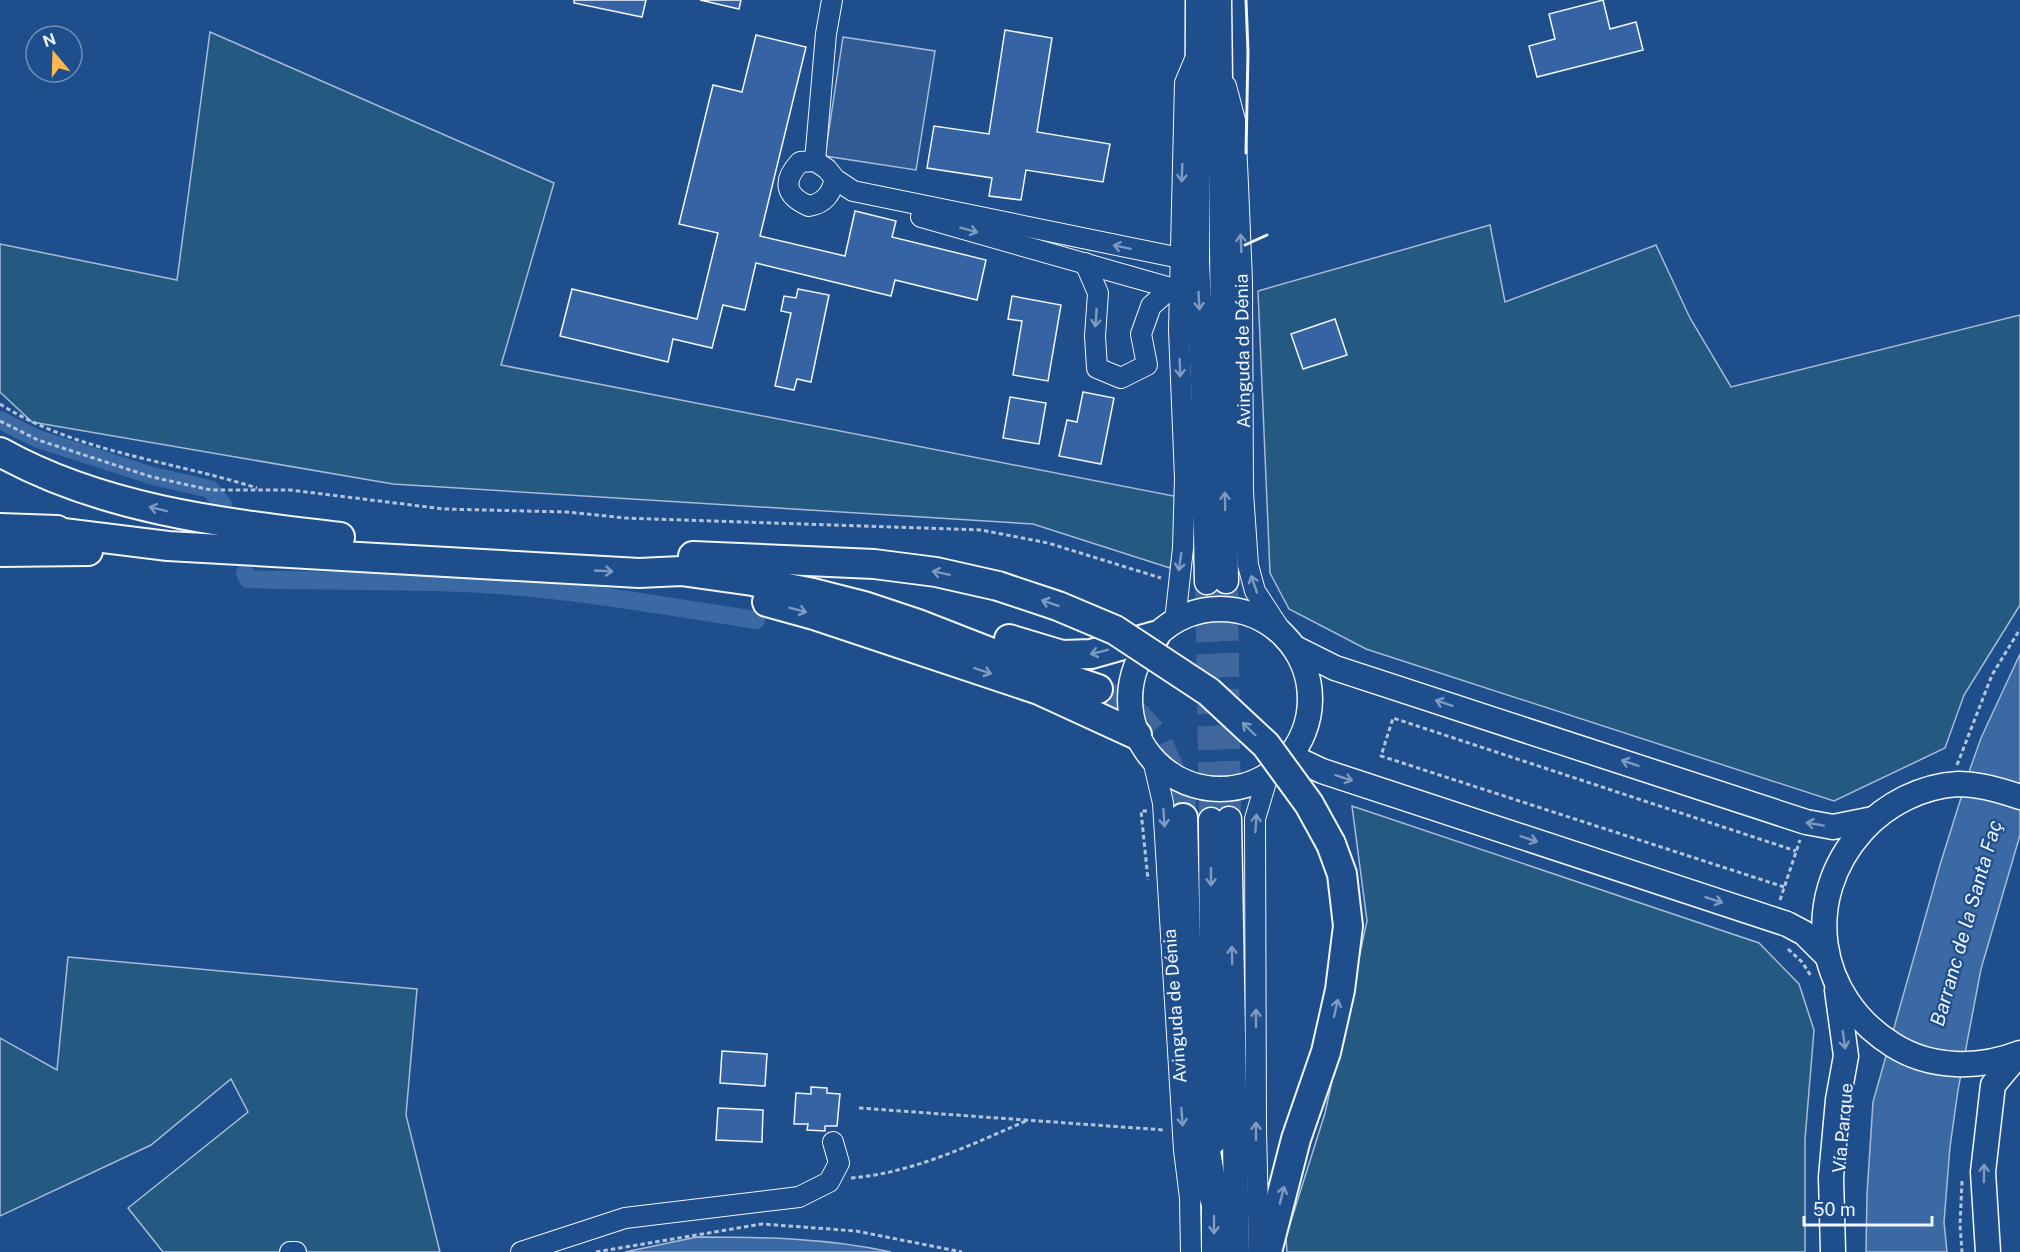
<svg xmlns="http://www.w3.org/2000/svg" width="2020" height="1252" font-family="'Public Sans',sans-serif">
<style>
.green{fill:#245a82;stroke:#a8bbd7;stroke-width:1.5}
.parking{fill:#305b95;stroke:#a8bbd7;stroke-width:1.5}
.water{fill:#3b69a3;stroke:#a8bbd7;stroke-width:1.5}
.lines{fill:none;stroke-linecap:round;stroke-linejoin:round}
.canal{stroke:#3b69a3;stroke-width:18}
.building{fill:#3563a3;stroke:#f2f6ff;stroke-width:1.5}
.major-tunnel{stroke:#3f679d;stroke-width:24;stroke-dasharray:24 12;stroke-linecap:butt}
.highway-tunnel{stroke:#3f679d;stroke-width:28;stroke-dasharray:28 14;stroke-linecap:butt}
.minor-casing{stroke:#f2f6ff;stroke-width:22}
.major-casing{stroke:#f2f6ff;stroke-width:27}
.highway-casing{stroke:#f2f6ff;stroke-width:32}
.path{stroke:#b3c4dc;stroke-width:3;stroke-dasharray:4.5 3;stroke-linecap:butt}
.minor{stroke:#1f4e8c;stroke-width:20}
.major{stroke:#1f4e8c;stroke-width:24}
.highway{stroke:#1f4e8c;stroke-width:28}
.highway-bridge-casing{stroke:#f2f6ff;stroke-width:32;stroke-linecap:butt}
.highway-bridge{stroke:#1f4e8c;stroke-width:28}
.wall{stroke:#f2f6ff;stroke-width:3}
.oneway{stroke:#7e9ac0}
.labels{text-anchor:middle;stroke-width:4.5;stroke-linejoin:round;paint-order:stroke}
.street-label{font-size:18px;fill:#f2f6ff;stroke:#1f4e8c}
.water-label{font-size:20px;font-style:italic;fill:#f2f6ff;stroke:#1f4e8c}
</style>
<rect width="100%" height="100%" fill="#1f4e8c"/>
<g class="green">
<path d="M210 32 554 183 501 365 1184 498 1170 568 1033 524 393 484 32 422 0 392V244L177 280Z"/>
<path d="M1490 225 1505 302 1656 245 1690 318 1731 387 2020 315V605L1964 695 1945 748 1834 801 1366 649 1289 609 1270 573 1258 291Z"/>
<path d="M1352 806 1759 943 1799 984 1814 1030 1805 1139V1252H1287L1286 1237 1325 1113 1367 921Z"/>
<path d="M68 957 417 989 406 1115 440 1252H163L128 1208 248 1112 231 1079 151 1145 0 1216V1038L57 1070Z"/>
</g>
<path class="parking" d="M843 37 935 51 916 170 825 156Z"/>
<g class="water">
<path d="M2020 654V835L1981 969 1958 1090 1950 1147 1944 1222 1947 1252H1866L1867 1194 1873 1102 1940 865 1970 769 1981 738Z"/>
<path d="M697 1237C762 1237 827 1238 891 1252H625Z"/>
</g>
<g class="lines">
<g class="canal">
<path d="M0 420 38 439 153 476 210 489 223 505"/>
<path d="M245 573 248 579C339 582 431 579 522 587 600 594 678 608 756 620"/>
</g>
</g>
<g class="building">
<path d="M574 0H646L642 17 574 3Z"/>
<path d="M700 0H741L739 9Z"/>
<path d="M1603 0 1610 29 1636 22 1643 50 1537 77 1529 46 1555 39 1549 14Z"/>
<path d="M1005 30 1052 38 1037 132 1110 144 1103 182 1026 170 1021 200 989 196 992 178 927 168 934 126 989 134Z"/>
<path d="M756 35 806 47 760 236 845 256 855 211 896 221 892 237 986 260 977 300 895 280 891 296 756 263 745 310 723 305 712 348 673 339 668 362 560 336 572 289 697 319 718 233 679 224 713 85 742 92Z"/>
<path d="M798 289 829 295 811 382 797 379 794 390 775 386 791 313 781 311 784 296 796 298Z"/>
<path d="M1012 296 1061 305 1048 381 1013 375 1022 321 1008 319Z"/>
<path d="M1335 319 1347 355 1303 369 1291 334Z"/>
<path d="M1083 392 1114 398 1101 464 1059 456 1067 420 1077 422Z"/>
<path d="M1010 397 1046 403 1039 444 1003 438Z"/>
<path d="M722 1051 767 1054 765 1086 720 1083Z"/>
<path d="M811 1087 827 1088V1093L840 1094 837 1126H825V1131L807 1130 808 1124H794L796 1093 811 1094Z"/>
<path d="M718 1108 763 1110 762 1142 716 1140Z"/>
</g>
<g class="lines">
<g class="major-tunnel">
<path d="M1226 581 1229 819"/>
<path d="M1207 582 1211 820"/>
</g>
<path class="highway-tunnel" d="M1098 689 1137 716 1156 737 1181 794 1183 818"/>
<defs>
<g id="minor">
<path d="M1226 86 1235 120 1238 185 1242 281 1243 492 1248 565 1255 591 1283 634"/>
<path d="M815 161 826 34 832 0"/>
<path d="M835 179C831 194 825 203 809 206 785 196 782 181 800 162L815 161 827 169 835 179 853 191 1180 258"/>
<path d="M921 217 1171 288 1179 295"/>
<path d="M1085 263 1098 293 1095 336 1097 368 1121 378 1147 365 1141 334 1151 306 1171 288"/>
<path d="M1175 621 1183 548 1185 478 1179 330 1185 83 1195 59"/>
<path d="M1153 760 1163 803 1184 1150 1190 1198 1191 1252"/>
<path d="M290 1252H296"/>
<path d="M521 1252 625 1218 799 1197 829 1182 839 1163 833 1142"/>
<path d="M1259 1252 1256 1130 1255 819 1268 775"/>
</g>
<g id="major">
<path d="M1198 0 1197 262 1203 380 1207 582"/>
<path d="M1219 0 1226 581"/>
<circle cx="1220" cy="699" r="90"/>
<path d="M1295 648 1335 668 1806 822 1833 827 1873 819"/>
<path d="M1290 756 1322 771 1787 924 1804 933 1827 956"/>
<path d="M2020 797C2000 790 1979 784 1958 784 1922 786 1886 804 1862 831 1801 899 1816 997 1893 1045 1931 1069 1979 1069 2020 1053"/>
<path d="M1229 819 1237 1252"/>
<path d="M1211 820 1213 1142"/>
<path d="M1214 1179V1252"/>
<path d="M1833 1252 1831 1177 1838 1100 1846 1056 1837 990"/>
<path d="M1988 1252 1983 1172 1993 1085 2019 1054"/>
</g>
<g id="highway">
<path d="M0 452C104 510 224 523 340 537"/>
<path d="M0 528 57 530"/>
<path d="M39 530 168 546 639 573 681 571 752 581 813 593 864 606 918 624 1000 656 1098 689"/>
<path d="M0 552 88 551"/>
<path d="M693 556 874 564 936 572 998 586"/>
<path d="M767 602 814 615 1039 690 1137 735"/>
<path d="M1009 639 1062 655 1091 654 1155 636"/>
<path d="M1183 818 1186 940 1197 1100 1214 1198"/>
<path d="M1267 1252 1296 1139 1326 1052 1340 990 1348 926 1342 874 1331 844"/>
</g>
</defs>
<use href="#minor" class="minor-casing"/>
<use href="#major" class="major-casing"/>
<use href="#highway" class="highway-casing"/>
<g class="path">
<path d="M0 404C75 452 173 461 257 488"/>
<path d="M0 421 38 440 152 477 211 490H290L444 509 567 512 625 518 981 530 1048 543 1161 578"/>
<path d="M1957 765 1992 675 2020 629"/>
<path d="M1147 811H1141L1148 880"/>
<path d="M1784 887 1381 756 1393 718 1796 851"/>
<path d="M1780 900 1800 840"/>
<path d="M1788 949 1802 962 1811 976"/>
<path d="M859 1108 1164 1130"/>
<path d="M851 1178C913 1173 970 1145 1026 1121"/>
<path d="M1962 1181 1960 1225 1962 1252"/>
<path d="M596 1252 762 1224 856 1231 962 1252"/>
</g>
<use href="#minor" class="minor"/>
<use href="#major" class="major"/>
<use href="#highway" class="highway"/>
<defs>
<path id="highway-bridge" d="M998 586 1058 606 1115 630 1209 692 1266 745 1309 804 1331 844"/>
</defs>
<use href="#highway-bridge" class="highway-bridge-casing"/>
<use href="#highway-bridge" class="highway-bridge"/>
<g class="wall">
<path d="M1246 0 1248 52 1246 153"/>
<path d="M1245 245 1267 235"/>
</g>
</g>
<defs><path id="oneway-shaft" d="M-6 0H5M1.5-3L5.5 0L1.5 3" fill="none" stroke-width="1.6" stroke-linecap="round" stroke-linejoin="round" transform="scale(1.5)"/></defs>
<g class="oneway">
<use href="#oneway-shaft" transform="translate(1182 173) rotate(92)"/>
<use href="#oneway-shaft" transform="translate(969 230) rotate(15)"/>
<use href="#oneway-shaft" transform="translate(1241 243) rotate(-92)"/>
<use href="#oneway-shaft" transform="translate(1122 247) rotate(-168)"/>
<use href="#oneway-shaft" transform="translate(1199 301) rotate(87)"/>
<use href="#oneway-shaft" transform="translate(1096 318) rotate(94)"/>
<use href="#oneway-shaft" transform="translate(1180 368) rotate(88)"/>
<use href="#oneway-shaft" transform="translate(1225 501) rotate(-91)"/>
<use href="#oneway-shaft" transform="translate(158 509) rotate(-166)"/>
<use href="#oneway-shaft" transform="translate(1180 562) rotate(98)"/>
<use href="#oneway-shaft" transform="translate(604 571) rotate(3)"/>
<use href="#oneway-shaft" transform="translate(941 573) rotate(-168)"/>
<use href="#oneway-shaft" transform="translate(1254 584) rotate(-109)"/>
<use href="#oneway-shaft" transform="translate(1050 603) rotate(-161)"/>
<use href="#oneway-shaft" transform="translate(798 610) rotate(15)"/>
<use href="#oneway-shaft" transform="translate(1099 652) rotate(166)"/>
<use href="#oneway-shaft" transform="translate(983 671) rotate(19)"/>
<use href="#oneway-shaft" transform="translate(1444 703) rotate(-162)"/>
<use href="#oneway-shaft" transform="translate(1249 729) rotate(-136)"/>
<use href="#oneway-shaft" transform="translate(1630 763) rotate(-162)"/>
<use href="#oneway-shaft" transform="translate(1344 778) rotate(18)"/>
<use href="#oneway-shaft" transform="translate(1164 818) rotate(86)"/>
<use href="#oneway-shaft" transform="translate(1256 823) rotate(-86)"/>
<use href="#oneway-shaft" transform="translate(1815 824) rotate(-170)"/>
<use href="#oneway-shaft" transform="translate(1529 839) rotate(18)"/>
<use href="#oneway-shaft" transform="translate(1211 877) rotate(90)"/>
<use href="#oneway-shaft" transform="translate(1714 900) rotate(18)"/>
<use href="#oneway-shaft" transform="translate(1232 955) rotate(-91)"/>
<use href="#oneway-shaft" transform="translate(1336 1008) rotate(-77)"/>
<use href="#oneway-shaft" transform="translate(1256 1018) rotate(-90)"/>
<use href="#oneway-shaft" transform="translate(1844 1040) rotate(82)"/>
<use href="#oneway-shaft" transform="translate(1182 1117) rotate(86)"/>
<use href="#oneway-shaft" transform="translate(1256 1131) rotate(-90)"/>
<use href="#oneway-shaft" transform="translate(1984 1173) rotate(-89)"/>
<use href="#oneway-shaft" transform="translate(1282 1195) rotate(-76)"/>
<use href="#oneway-shaft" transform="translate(1214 1225) rotate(90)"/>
</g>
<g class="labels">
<g class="street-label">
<text transform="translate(1243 351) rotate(-91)" y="6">Avinguda de Dénia</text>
<text transform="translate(1175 1006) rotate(-94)" y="6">Avinguda de Dénia</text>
<text transform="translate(1843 1128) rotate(-85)" y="6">Vía Parque</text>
</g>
<g class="water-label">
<text transform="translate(1966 923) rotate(-74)" y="7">Barranc de la Santa Faç</text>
</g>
</g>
<g transform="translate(54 54) rotate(341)"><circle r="28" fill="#1f4e8c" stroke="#7391ba" stroke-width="1.5"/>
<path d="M0-4.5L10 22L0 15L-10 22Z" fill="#ffb74d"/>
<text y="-9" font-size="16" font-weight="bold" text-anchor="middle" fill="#f2f6ff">N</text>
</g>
<path d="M1804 1216v9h128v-9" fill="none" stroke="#f2f6ff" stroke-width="3"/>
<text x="1813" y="1216" font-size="18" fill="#f2f6ff" stroke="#1f4e8c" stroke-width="4.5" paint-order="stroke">50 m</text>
</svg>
